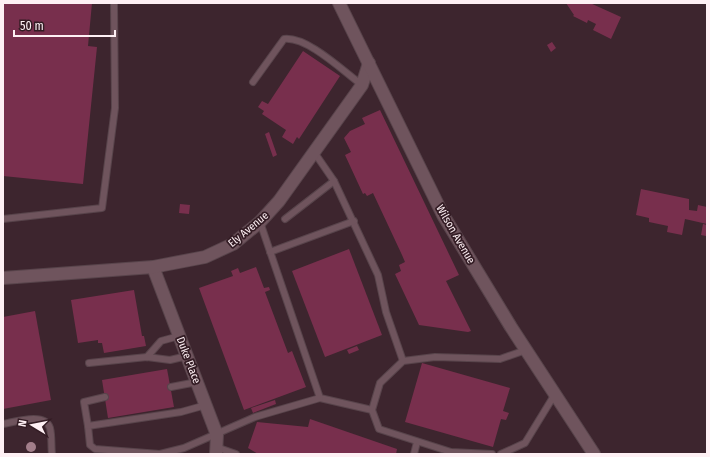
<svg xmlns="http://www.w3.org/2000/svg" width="710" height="457" font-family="'Fira Sans Condensed',sans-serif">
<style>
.building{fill:#782f4d}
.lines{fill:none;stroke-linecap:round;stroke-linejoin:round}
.lane-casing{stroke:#58444b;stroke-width:8}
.street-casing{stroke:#58444b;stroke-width:14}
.secondary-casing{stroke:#58444b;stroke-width:14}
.lane{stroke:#6f545d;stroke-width:6}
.street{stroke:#6f545d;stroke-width:12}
.secondary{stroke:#6f545d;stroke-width:12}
.tree{fill:#a27e8a}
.labels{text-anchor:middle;stroke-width:3.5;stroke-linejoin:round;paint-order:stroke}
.street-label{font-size:11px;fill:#fef0f4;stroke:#331c24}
</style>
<rect width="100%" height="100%" fill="#3d252e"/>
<g class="building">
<path d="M3 3H92L88 46 97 47 83 184 3 176Z"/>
<path d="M566 3H590L621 17 611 39 593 30 596 24 588 20 587 23 573 16 574 15Z"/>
<path d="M552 42 556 48 551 52 547 45Z"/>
<path d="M303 51 340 76 299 139 297 137 293 144 282 137 286 130 262 114 264 111 258 107 262 101 268 104Z"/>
<path d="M380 110 459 275 446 281 471 331 468 332 419 325 395 274 401 271 399 265 405 262 402 255 373 193 367 196 365 193 363 194 345 155 351 152 344 138 350 131 365 124 362 118Z"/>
<path d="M269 132 277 155 273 157 265 134Z"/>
<path d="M641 189 689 199V210L697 211 698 205 707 207V224L685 219 682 235 667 232 668 226 649 222V218L636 215Z"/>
<path d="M180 204 190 205 189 214 179 213Z"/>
<path d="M703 224 707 225 706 236 701 235Z"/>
<path d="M349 249 382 335 325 357 292 271Z"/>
<path d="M256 267 264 288 269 287 270 290 265 292 288 353 292 351 306 387 244 410 199 288 233 276 231 271 238 268 240 273Z"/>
<path d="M134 290 142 336H144L146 346 104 353 102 343H98V340L78 343 71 300Z"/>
<path d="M35 311 51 400 3 409V317Z"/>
<path d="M357 346 359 350 349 354 347 350Z"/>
<path d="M422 363 510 388 503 411 509 413 506 420 501 419 493 447 405 422Z"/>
<path d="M167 369 174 407 108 418 102 380Z"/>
<path d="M275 400 276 404 253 413 251 408Z"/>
<path d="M310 419 397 449 396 454H258L248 448 257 422 308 427Z"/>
</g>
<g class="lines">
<defs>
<g id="lane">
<path d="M253 82 284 39C307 36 343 71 362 85"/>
<path d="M314 152 334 181 378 275 386 312 403 361"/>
<path d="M3 219 102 208 115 108 114 3"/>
<path d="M285 219 334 181"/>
<path d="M260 222 320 398 372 410"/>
<path d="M270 252 354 221"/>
<path d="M147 357 161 341 179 336"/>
<path d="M89 363 147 357 170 360 187 356"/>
<path d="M171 387 197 382"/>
<path d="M206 405 181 412 88 426 90 445 95 449 160 454 184 448 255 417 320 398"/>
<path d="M3 424C15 422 45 412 50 428 52 436 51 446 52 454"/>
<path d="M88 426 84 402 105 397"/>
<path d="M216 447 236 454"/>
<path d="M414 454 417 442"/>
<path d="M492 454 451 452 379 429 372 410 380 383 403 361 435 357 500 359 526 350"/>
<path d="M501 454 525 443 555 394"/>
</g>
<g id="street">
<path d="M153 267 217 435 216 454"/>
<path d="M3 278 153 267 205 257 233 244 260 222 279 201 362 85 369 63"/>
</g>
<path id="secondary" d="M339 3 443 215 511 327 594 454"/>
</defs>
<use href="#lane" class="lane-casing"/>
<use href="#street" class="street-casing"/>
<use href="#secondary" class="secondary-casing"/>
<use href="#lane" class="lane"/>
<use href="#street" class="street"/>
<use href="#secondary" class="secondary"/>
</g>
<circle class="tree" cx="31" cy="447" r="5"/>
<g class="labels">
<g class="street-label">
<text transform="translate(248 229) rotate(-40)" y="4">Ely Avenue</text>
<text transform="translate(456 234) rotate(60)" y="4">Wilson Avenue</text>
<text transform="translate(189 360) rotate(69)" y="4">Duke Place</text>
</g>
</g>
<rect width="710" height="457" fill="none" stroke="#fef0f4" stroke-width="8"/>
<g transform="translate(32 425) rotate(280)" stroke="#331c24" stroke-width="3" paint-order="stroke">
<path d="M0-3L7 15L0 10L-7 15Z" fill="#fef0f4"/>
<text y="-6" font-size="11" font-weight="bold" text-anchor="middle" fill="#fef0f4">N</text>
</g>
<path d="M14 30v6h101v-6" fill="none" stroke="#fef0f4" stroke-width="2"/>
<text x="20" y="30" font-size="12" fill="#fef0f4" stroke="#331c24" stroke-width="3" paint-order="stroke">50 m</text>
</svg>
